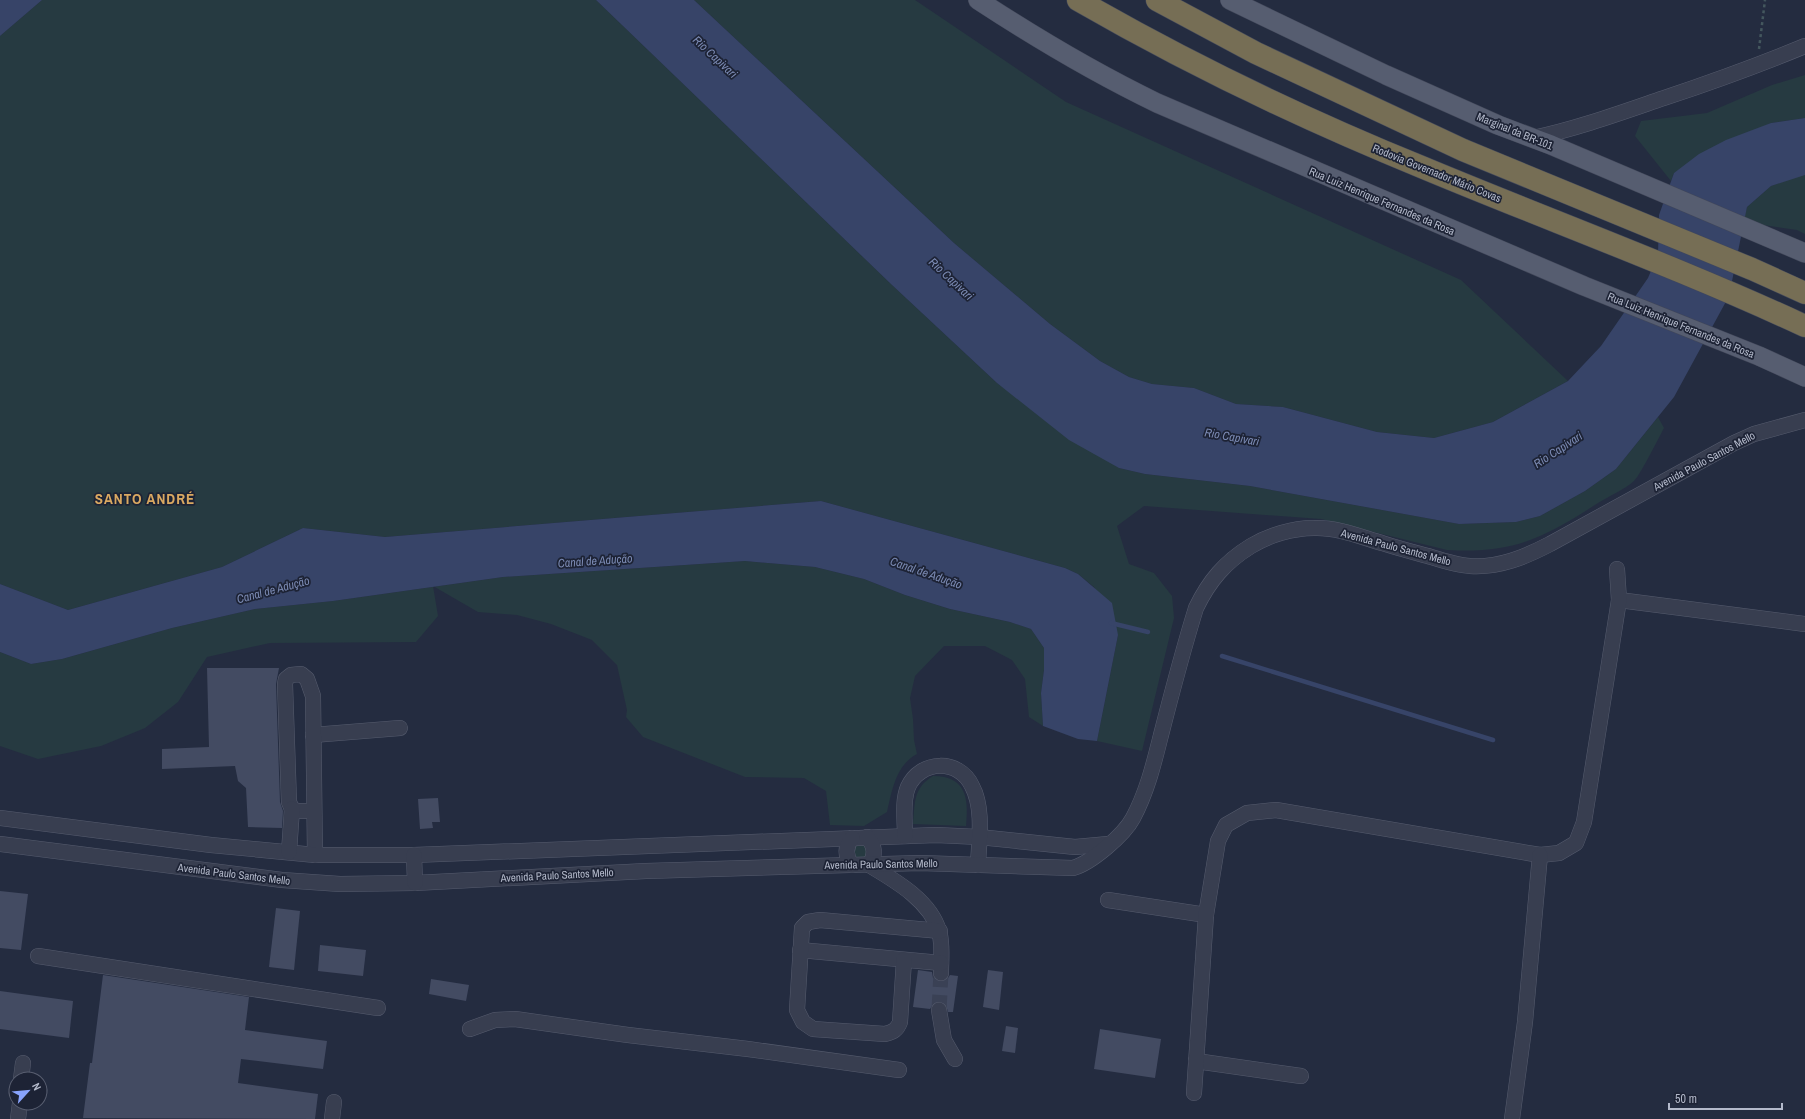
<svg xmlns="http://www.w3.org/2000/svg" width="1805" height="1119" font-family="'Archivo Narrow',sans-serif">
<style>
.green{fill:#263a41}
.water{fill:#374468}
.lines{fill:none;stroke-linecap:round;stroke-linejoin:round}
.stream{stroke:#374468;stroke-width:4.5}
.building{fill:#434b62}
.minor-tunnel{stroke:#3a4155;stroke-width:15;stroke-dasharray:15 8;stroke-linecap:butt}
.minor-casing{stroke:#565c6e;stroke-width:16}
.major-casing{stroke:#414759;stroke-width:20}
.highway-casing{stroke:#43495b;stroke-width:23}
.path{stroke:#44575e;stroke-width:2.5;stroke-dasharray:3 3;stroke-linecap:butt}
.minor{stroke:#383e50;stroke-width:15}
.major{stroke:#565d70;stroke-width:19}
.highway{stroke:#766e55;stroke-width:22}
.labels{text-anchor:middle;stroke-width:3.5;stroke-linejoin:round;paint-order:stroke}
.street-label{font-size:11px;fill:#b4bacb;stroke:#1d2335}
.water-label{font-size:12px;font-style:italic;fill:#7b8ab3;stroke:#1d2335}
.district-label{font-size:15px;font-weight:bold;letter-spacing:1px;fill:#d9a861;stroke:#1d2335}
</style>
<rect width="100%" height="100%" fill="#242c40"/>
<g class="green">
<path d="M42 0H596L892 285 997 383 1119 468 1145 474 1250 486 1459 524 1516 522 1540 516 1585 491 1616 469 1658 417 1664 428C1658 439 1641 474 1634 481 1624 490 1609 496 1598 503 1544 538 1513 554 1447 550L1321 519 1144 506 1117 526 1129 564 1154 573 1172 596 1174 618 1142 751 1097 741 1118 635 1094 587 1078 574 1065 568 821 501 385 537 303 528 222 567 68 610 0 584V36Z"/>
<path d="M694 0H915L1066 102 1461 280 1568 381 1493 422 1434 438 1377 432 1283 407 1236 404 1194 388 1152 384 1129 377 1100 361 1050 324 954 243Z"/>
<path d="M1805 75V118L1771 123 1674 173 1671 181 1635 136 1641 121 1707 113 1772 85Z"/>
<path d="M1801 175H1805V234L1797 230 1743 222 1747 207 1771 186Z"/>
<path d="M745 561 815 567 864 579 905 595 950 609 1010 622 1031 629 1044 648V670L1041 693 1043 726 1029 717 1025 679 1012 660 985 646H944L915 676 910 698 913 719 914 740 917 754C896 765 892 790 887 812L864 826 830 825 826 791 804 778 745 777 643 737 626 717 627 710 617 665 592 640 551 624 517 615 478 612 433 586 438 616 416 642 270 643 207 657 178 702 145 728 101 746 38 759 0 746V652L31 664 62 659 172 628 255 609 333 601 503 577Z"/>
<path d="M933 776C966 776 969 798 966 826L913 824C915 803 913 788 933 776Z"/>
<path d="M864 843 869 854 863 860 854 857 852 848 855 844Z"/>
</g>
<g class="water">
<path d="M0 0H42L0 36Z"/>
<path d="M596 0H694L954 243 1050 324 1100 361 1129 377 1152 384 1194 388 1236 404 1283 407 1377 432 1434 438 1493 422 1568 381 1601 346 1648 278 1658 254 1659 215 1674 173 1699 154 1726 140 1771 123 1805 118V175L1771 186 1747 207 1729 296 1674 397 1616 469 1585 491 1540 516 1516 522 1459 524 1250 486 1145 474 1119 468 1069 440 997 383 892 285Z"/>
<path d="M821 501 1065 568 1078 574 1112 603 1118 635 1097 741 1078 739 1043 726 1041 693 1044 670V648L1031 629 1010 622 950 609 905 595 864 579 815 567 745 561 503 577 333 601 255 609 172 628 62 659 31 664 0 652V584L68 610 222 567 303 528 385 537Z"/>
</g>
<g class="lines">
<g class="stream">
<path d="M1111 623 1148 632"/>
<path d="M1222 656 1493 740"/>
</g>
</g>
<g class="building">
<path d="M207 668H279L276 684 280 802 283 811 282 828 248 827 246 788 238 781 235 766 162 769V749L209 747Z"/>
<path d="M438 798 440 822H432L433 828 420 829 418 799Z"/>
<path d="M0 891 28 894 21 950 0 948Z"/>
<path d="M276 908 300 911 294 970 269 967Z"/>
<path d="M320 945 366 950 363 976 318 971Z"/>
<path d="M918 970 932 972 933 978 940 982 946 981 950 975 958 976 953 1012H948L946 1005 942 1001 934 1003 930 1009 913 1007Z"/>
<path d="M988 970 1003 972 999 1010 983 1007Z"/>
<path d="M103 975 249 997 245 1030 327 1041 323 1069 241 1059 238 1083 318 1094 315 1119 83 1118 90 1063H92Z"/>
<path d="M431 979 469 985 466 1001 429 994Z"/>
<path d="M0 991 73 1001 69 1038 0 1029Z"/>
<path d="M1006 1026 1018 1028 1015 1053 1002 1051Z"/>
<path d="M1100 1029 1161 1039 1155 1078 1094 1069Z"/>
</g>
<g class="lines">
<path class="minor-tunnel" d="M939 1010 941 973"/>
<defs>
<g id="minor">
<path d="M1533 138C1579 128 1620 113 1664 98 1712 82 1759 65 1805 46"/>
<path d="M1619 600 1805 624"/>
<path d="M313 735 400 728"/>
<path d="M314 811H298L292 809 289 802 285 684 286 679 291 675 301 674 307 679 313 696 315 855"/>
<path d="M0 818 211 845 315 855H414L936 835 979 837 1075 847 1108 844"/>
<path d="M905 836C905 821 902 801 908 787 920 760 959 758 972 786 984 808 979 841 978 865"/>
<path d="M867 837C875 846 876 855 869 865 894 880 930 900 939 931 943 943 941 960 941 973"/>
<path d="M0 844 282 880 340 884 415 883 646 871 920 863 1073 868C1091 863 1124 835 1133 818 1147 792 1154 763 1161 735 1172 692 1183 650 1196 608 1209 581 1225 562 1251 546 1269 535 1293 528 1314 528 1337 527 1361 537 1382 543 1397 548 1413 552 1428 556 1441 560 1456 565 1470 566 1499 568 1525 557 1550 544L1734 443 1754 434 1805 420"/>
<path d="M289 852 292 809"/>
<path d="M414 855 415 883"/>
<path d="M852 865C845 856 845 847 852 838"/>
<path d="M1108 900 1206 915"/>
<path d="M800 950 941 963"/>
<path d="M38 956 378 1008"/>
<path d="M904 960 900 1022C897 1030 893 1032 885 1034L813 1029 803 1022 797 1010 802 928 808 922 820 920 940 931"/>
<path d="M939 1010 944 1040 955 1059"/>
<path d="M470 1029 495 1020 515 1019 628 1035 748 1049 899 1070"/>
<path d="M1196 1061 1301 1076"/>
<path d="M21 1079 23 1063"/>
<path d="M1194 1093 1206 915 1218 841 1226 825 1247 813 1276 810 1540 855 1559 853 1576 843 1584 822 1619 600 1617 569"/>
<path d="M18 1119 20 1103"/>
<path d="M332 1119 334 1102"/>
<path d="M1512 1119 1525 1022 1540 855"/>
</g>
<g id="major">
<path d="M978 0C1036 38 1095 73 1157 103L1584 286 1759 356 1805 377"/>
<path d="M1230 0 1386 75 1498 125 1551 145 1805 253"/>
</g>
<g id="highway">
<path d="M1078 0C1189 64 1306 120 1424 168 1551 221 1680 268 1805 326"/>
<path d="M1157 0 1256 53 1463 150 1752 269 1805 293"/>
</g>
</defs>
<use href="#minor" class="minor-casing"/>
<use href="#major" class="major-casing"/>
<use href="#highway" class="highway-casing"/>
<path class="path" d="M1759 49 1765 0"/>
<use href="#minor" class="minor"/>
<use href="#major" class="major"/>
<use href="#highway" class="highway"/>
</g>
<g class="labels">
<g class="street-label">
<text transform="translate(1515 131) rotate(22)" y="4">Marginal da BR-101</text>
<text transform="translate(1437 173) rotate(22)" y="4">Rodovia Governador Mário Covas</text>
<text transform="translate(1382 201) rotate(23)" y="4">Rua Luiz Henrique Fernandes da Rosa</text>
<text transform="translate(1681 325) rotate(22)" y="4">Rua Luiz Henrique Fernandes da Rosa</text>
<text transform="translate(1704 461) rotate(-28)" y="4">Avenida Paulo Santos Mello</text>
<text transform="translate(1396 547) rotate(15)" y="4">Avenida Paulo Santos Mello</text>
<text transform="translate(881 864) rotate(-1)" y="4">Avenida Paulo Santos Mello</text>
<text transform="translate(234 874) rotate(7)" y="4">Avenida Paulo Santos Mello</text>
<text transform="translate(557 875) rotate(-3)" y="4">Avenida Paulo Santos Mello</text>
</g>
<g class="water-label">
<text transform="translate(715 57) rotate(43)" y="4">Rio Capivari</text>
<text transform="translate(951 279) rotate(43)" y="4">Rio Capivari</text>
<text transform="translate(1232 437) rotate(10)" y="4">Rio Capivari</text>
<text transform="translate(1558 450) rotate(-33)" y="4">Rio Capivari</text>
<text transform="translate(595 561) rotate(-4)" y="4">Canal de Adução</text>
<text transform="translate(926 573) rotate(19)" y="4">Canal de Adução</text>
<text transform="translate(273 590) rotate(-15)" y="4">Canal de Adução</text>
</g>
<g class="district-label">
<text x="145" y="504">SANTO ANDRÉ</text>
</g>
</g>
<g transform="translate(28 1091) rotate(63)"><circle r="19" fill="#1d2335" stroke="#595f71"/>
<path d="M0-3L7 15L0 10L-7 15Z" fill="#88a3fc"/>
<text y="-6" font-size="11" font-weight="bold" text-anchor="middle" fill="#b4bacb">N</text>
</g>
<path d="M1669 1103v6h113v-6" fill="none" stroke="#b4bacb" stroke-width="2"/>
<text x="1675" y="1103" font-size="12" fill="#b4bacb" stroke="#1d2335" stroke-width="3" paint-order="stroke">50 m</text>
</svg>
